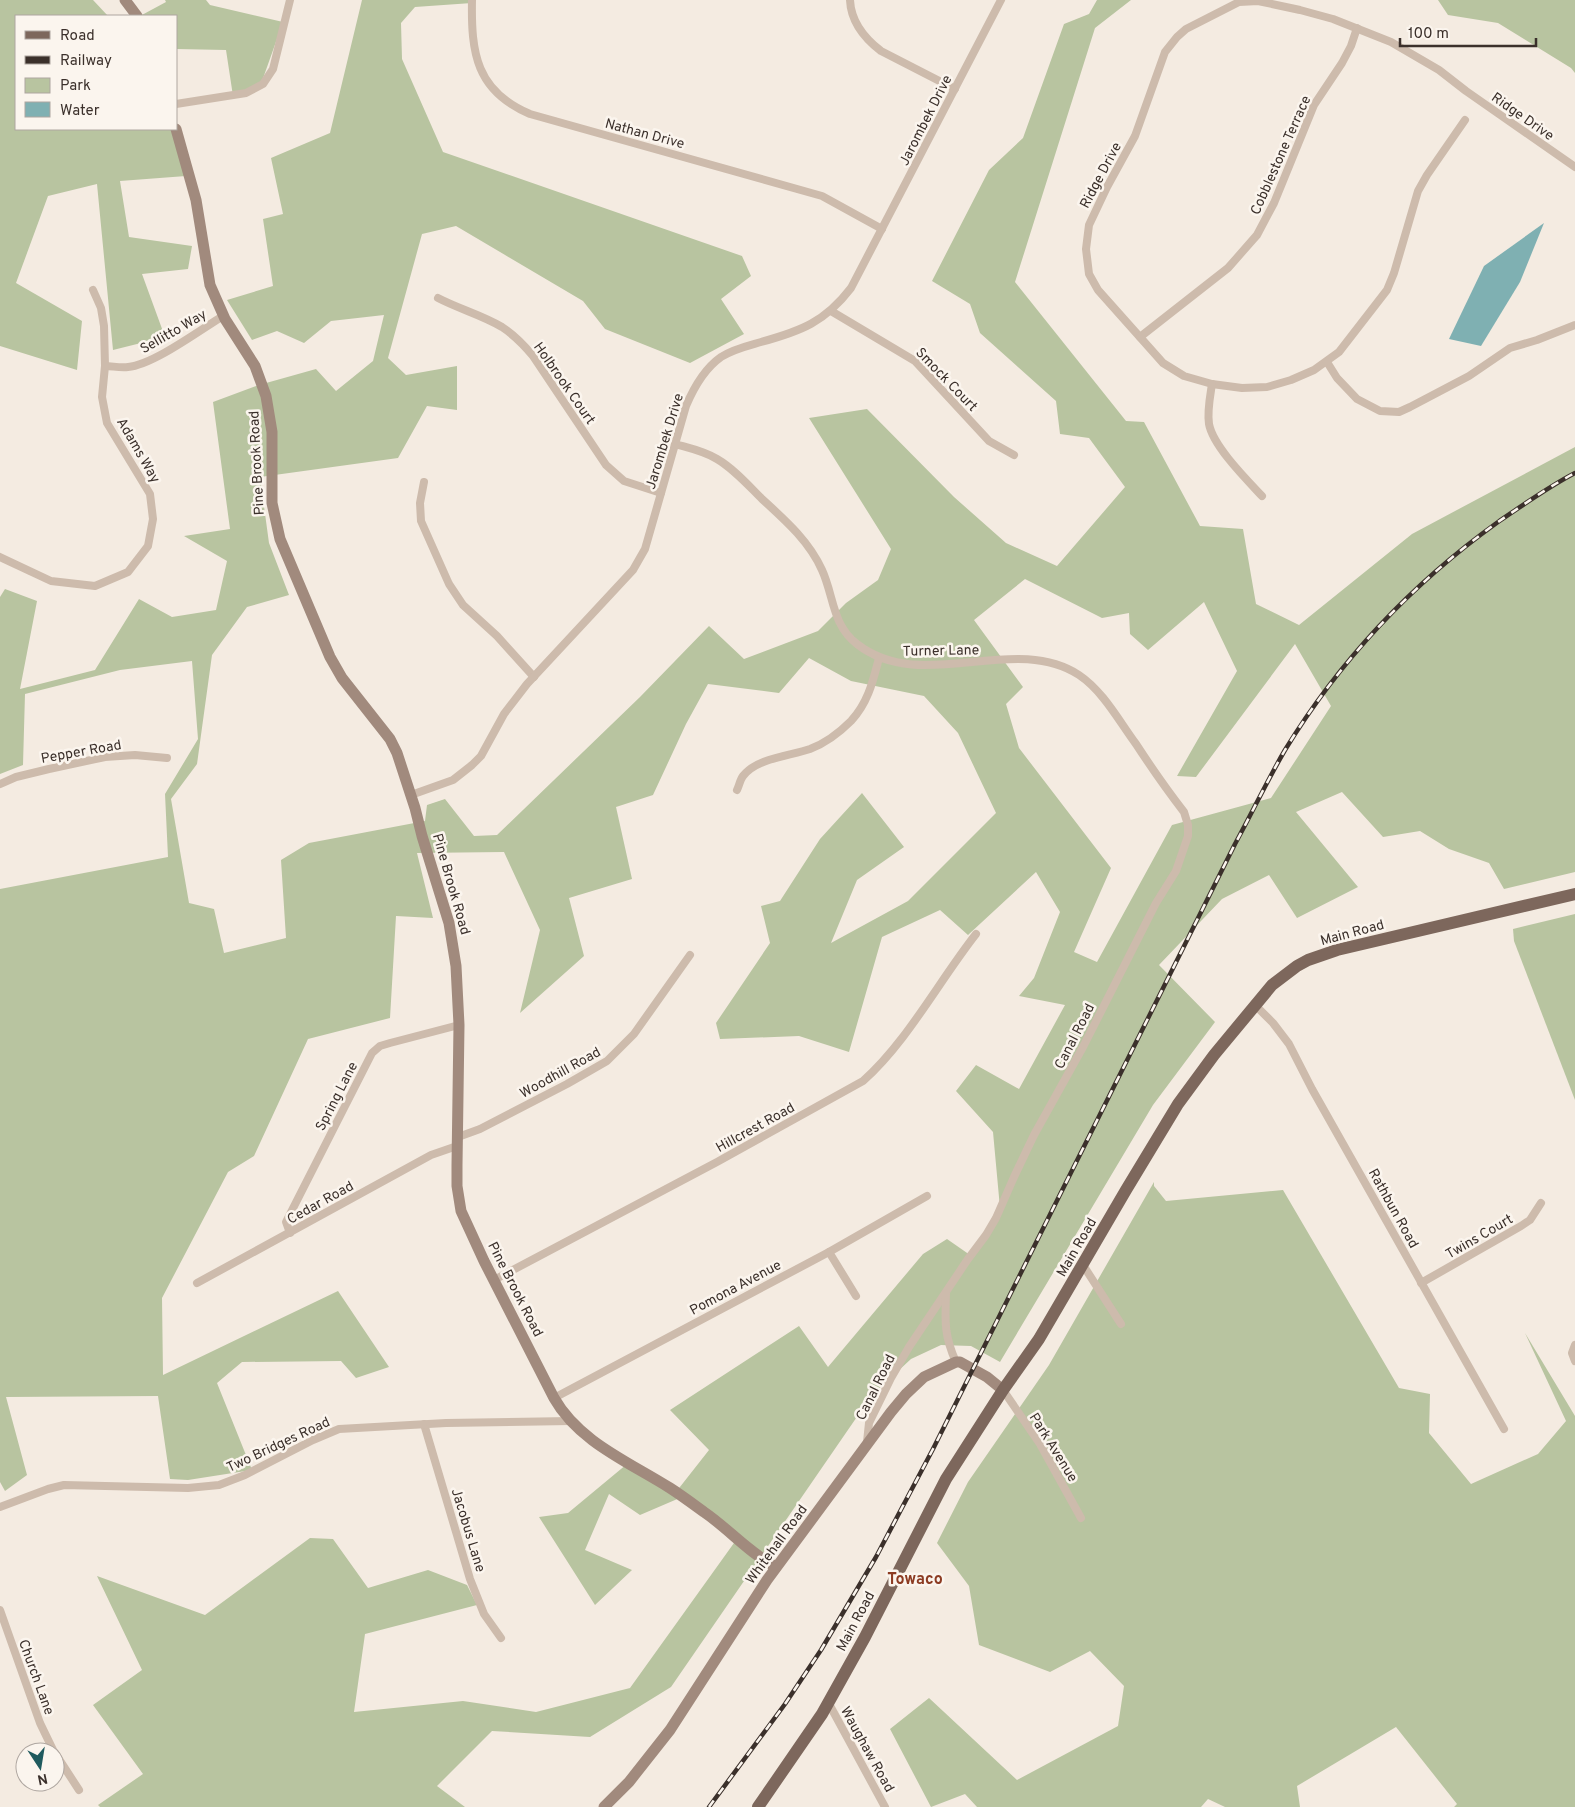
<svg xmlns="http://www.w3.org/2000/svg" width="1575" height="1807" font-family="Overpass,sans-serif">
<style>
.green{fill:#b8c4a0;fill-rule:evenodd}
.water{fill:#7fb0b2}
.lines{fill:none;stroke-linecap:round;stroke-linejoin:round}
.street{stroke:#cdbbac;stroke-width:8}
.secondary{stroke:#a18a7d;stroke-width:11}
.primary{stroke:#7d675c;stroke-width:12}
.rail-casing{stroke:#3b302b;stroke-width:4.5}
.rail{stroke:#fbf5ee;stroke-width:2.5;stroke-dasharray:8;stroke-linecap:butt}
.labels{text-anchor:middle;stroke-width:5;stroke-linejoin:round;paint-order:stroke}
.street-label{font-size:14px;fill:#3b302b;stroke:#fbf5ee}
.quarter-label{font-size:16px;font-weight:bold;fill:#8c3b22;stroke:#fbf5ee}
</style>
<rect width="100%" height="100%" fill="#f4ebe1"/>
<g class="green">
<path d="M0 0H93L108 16H16V129H174L186 176 120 181 129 237 192 246 188 269 142 274 165 337 113 350 97 184 48 196 16 283 82 321 77 370 0 346Z"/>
<path d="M165 0H206L210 5 283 22 261 84 233 96 226 50 176 49V16H140L166 2Z"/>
<path d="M362 0H472V3L415 7 401 23 402 59 443 152 742 256 751 276 721 299 744 334 690 363 605 329 583 301 456 226 422 234 388 358 406 375 457 366V410L427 406 398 458 260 477 269 543 289 595 247 607 212 655 197 764 171 799 189 903 214 909 224 953 286 938 281 860 309 843 425 821 427 805 445 799 474 836 497 835 640 697 709 626 744 659 818 631 846 603 878 580 891 549 809 418 867 409 954 497 1006 543 1057 566 1125 487 1089 438 1060 434 1056 401 980 333 970 304 932 281 989 170 1023 138 1064 24 1089 14 1097 0H1131L1095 28 1015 282 1126 421 1144 422 1200 526 1243 529 1256 604 1299 625 1412 534 1575 447V872L1504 889 1489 863 1449 849 1420 831 1383 837 1342 792 1296 812 1358 887 1297 918 1269 875 1222 899 1159 965 1215 1022 1153 1105 1000 1362 971 1346 941 1345 911 1359 872 1395 671 1687 590 1737 492 1731 437 1786 465 1807H100L98 1805 143 1774 93 1705 142 1670 97 1576 205 1615 310 1538 333 1539 368 1588 428 1570 467 1585 477 1605 365 1634 354 1712 463 1701 536 1712 630 1688 739 1536 682 1497 640 1515 609 1494 585 1550 632 1570 595 1605 539 1517 568 1513 627 1464 676 1492 709 1450 670 1410 799 1326 828 1367 923 1254 947 1239 970 1255 1000 1208 993 1132 956 1091 976 1065 1019 1089 1065 1005 1019 996 1034 978 1060 912 1036 872 968 935 940 910 882 937 849 1052 799 1036 720 1039 716 1023 770 943 761 906 780 901 820 839 862 793 904 847 857 880 831 943 908 901 996 813 958 733 924 696 851 681 809 658 779 693 708 684 686 724 653 795 616 807 632 879 569 898 584 956 520 1013 540 930 504 852 417 853 433 918 396 916 390 1018 308 1039 254 1156 228 1172 162 1298 163 1375 338 1291 389 1367 356 1378 341 1361 242 1362 217 1383 252 1470 188 1480 170 1479 158 1396 6 1397 27 1475 5 1491 0 1482V889L168 857 165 794 198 739 192 661 120 670 25 694 23 765 0 774V597L5 589 37 601 20 689 95 670 139 599 172 617 216 610 227 561 184 536 230 529 213 402 259 385 316 369 336 391 373 361 384 315 331 321 304 343 277 331 252 340 227 300 273 286 263 219 283 214 271 158 330 133ZM1025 579 1102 618 1129 613 1130 634 1148 650 1204 602 1237 671 1177 776 1196 777 1295 644 1331 706 1271 798 1172 825 1097 962 1074 952 1111 868 1019 748 1006 704 1023 687 974 620Z"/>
<path d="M1438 0H1575V73L1571 68 1498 23 1448 15Z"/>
<path d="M1575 914V1100L1514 941 1513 929Z"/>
<path d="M1154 1182V1186L1166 1201 1283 1190 1399 1388 1430 1394 1429 1433 1471 1484 1538 1454 1566 1421 1525 1333 1575 1416V1807H1454L1457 1804 1396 1727 1297 1786 1300 1807H1225L1208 1799 1201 1807H977L965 1794 931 1807 890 1729 929 1698 1017 1780 1118 1726 1124 1686 1090 1651 1050 1672 979 1645 969 1586 937 1543 968 1482 1049 1365Z"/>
</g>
<path class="water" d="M1544 223 1520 282 1481 346 1449 339 1484 266Z"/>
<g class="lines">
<g class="street">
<path d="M472 0C471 53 476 91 530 114L822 196 882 229"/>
<path d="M850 0C851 22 864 38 881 51L955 89"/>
<path d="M176 104 246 93 263 84 273 69 290 0"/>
<path d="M1465 120 1427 175 1418 191 1394 273 1387 290 1339 352 1314 370 1291 380 1267 387 1242 388 1212 384 1184 376 1163 363 1098 290 1089 274 1086 249 1089 225 1107 187 1135 136 1165 52 1177 37 1186 29 1239 2 1258 1 1300 10 1333 19 1391 42 1439 70 1466 91 1575 167"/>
<path d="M438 298C459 309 482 315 502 327 514 335 524 345 533 356L606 465 624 481 661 493"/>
<path d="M831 311 915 361 989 441 1014 455"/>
<path d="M1140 337 1228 268 1257 235 1274 203 1314 105 1342 63 1351 46 1357 28"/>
<path d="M1327 362 1337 378 1357 399 1380 411 1399 412 1410 407 1469 376 1510 348 1537 340 1575 325"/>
<path d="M105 366C112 366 120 368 128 367 153 365 200 330 223 316"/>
<path d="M1212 384C1210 397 1207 411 1209 424 1213 446 1246 479 1262 496"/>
<path d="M675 444C689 448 704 451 717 459 734 469 748 485 762 499 785 520 809 541 822 570 834 596 832 625 857 644 922 695 1013 632 1079 675 1103 691 1119 721 1136 744 1151 767 1167 790 1184 812L1188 825V836L1176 871 1156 903 1083 1047 1034 1135 1014 1177 996 1218 986 1235 968 1259 909 1347 891 1378 869 1423 867 1442"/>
<path d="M424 482 420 503 421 521 449 584 463 605 497 636 534 677"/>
<path d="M0 557 51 581 95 586 128 572 148 546 153 519 150 494 107 423 102 397 105 366 104 326 101 308 93 290"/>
<path d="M0 784 16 777 49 769 105 757 135 755 167 758"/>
<path d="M737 790C739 786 740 780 743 776 757 758 789 756 810 749 826 743 839 733 851 721 868 703 873 681 879 658"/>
<path d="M411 795 453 780 472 765 481 756 504 714 527 684 633 570 645 549 686 406C694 387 704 369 721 357 733 349 747 346 761 342 801 331 825 322 851 288L1001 0"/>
<path d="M1255 1005 1273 1023 1289 1044 1312 1089 1504 1429"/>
<path d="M458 1137 480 1129 567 1084 607 1061 634 1034 690 955"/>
<path d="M290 1233 286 1222 372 1053 380 1046 390 1043 459 1025"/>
<path d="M829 1252 856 1296"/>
<path d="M1083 1265 1121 1324"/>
<path d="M494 1280 717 1162 863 1081C907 1042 939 981 976 934"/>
<path d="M197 1283 431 1155 457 1146"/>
<path d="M1421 1283 1521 1226 1530 1220 1541 1203"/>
<path d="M946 1293C945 1321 944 1336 956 1362"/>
<path d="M1575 1345 1572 1353 1575 1361"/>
<path d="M1003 1390 1040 1444 1081 1518"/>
<path d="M554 1398 829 1252 927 1196"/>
<path d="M424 1424 470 1579 484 1614 501 1638"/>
<path d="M0 1507 48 1489 64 1485 188 1488 219 1485 245 1475 313 1440 339 1429 446 1423 571 1421"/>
<path d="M0 1610 40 1723 54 1752"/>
<path d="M828 1702 885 1807"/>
<path d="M55 1753 79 1790"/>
</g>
<g class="secondary">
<path d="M125 0 137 16"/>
<path d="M176 129 196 200 210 285 225 319 255 366 266 396 272 432V503L280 539 330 657 342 678 390 739 397 753 415 808 422 836 449 923 456 966 459 1025 457 1165V1186L461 1211 484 1261 554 1398C579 1442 629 1462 670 1488 681 1495 693 1504 704 1512 729 1529 749 1553 776 1567"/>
<path d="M604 1807 629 1782 670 1730 767 1580 891 1412 906 1394 924 1377 956 1362H960L987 1377 1003 1390"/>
</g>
<path class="primary" d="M758 1807 822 1714 865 1637 946 1479 1003 1390 1039 1339 1126 1190 1178 1104 1214 1055 1272 985 1297 966 1308 960 1337 950 1575 894"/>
<defs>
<path id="rail" d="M709 1807 785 1704 821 1650 876 1557 933 1449 1235 844C1252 813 1267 781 1285 750 1340 660 1413 583 1498 522 1523 505 1548 487 1575 473"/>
</defs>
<use href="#rail" class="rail-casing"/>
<use href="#rail" class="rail"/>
</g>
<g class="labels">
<g class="street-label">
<text transform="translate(1523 116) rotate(35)" y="5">Ridge Drive</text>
<text transform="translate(925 120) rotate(-63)" y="5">Jarombek Drive</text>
<text transform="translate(645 133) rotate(15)" y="5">Nathan Drive</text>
<text transform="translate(1280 155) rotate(-66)" y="5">Cobblestone Terrace</text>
<text transform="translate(1100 175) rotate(-62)" y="5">Ridge Drive</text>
<text transform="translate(173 331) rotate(-30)" y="5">Sellitto Way</text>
<text transform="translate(947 379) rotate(46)" y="5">Smock Court</text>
<text transform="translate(565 383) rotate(55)" y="5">Holbrook Court</text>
<text transform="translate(664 441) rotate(-73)" y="5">Jarombek Drive</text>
<text transform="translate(139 450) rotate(60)" y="5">Adams Way</text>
<text transform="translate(256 463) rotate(-93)" y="5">Pine Brook Road</text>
<text transform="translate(941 650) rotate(-1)" y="5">Turner Lane</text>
<text transform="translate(81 751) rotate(-10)" y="5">Pepper Road</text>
<text transform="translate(452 884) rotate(74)" y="5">Pine Brook Road</text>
<text transform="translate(1352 932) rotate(-15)" y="5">Main Road</text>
<text transform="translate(1074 1036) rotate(-63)" y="5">Canal Road</text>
<text transform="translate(560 1072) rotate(-29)" y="5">Woodhill Road</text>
<text transform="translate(336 1096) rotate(-63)" y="5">Spring Lane</text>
<text transform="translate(755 1127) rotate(-29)" y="5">Hillcrest Road</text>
<text transform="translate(320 1202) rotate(-29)" y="5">Cedar Road</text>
<text transform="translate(1394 1208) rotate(61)" y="5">Rathbun Road</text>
<text transform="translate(1479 1236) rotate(-30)" y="5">Twins Court</text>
<text transform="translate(1076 1247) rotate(-60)" y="5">Main Road</text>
<text transform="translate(735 1287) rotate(-28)" y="5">Pomona Avenue</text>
<text transform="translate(516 1289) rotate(63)" y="5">Pine Brook Road</text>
<text transform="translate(875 1387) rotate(-64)" y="5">Canal Road</text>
<text transform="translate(278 1444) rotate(-25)" y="5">Two Bridges Road</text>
<text transform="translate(1054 1447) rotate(58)" y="5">Park Avenue</text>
<text transform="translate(469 1530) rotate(73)" y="5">Jacobus Lane</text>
<text transform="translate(776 1544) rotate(-54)" y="5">Whitehall Road</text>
<text transform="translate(855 1621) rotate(-62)" y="5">Main Road</text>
<text transform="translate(37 1677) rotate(70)" y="5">Church Lane</text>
<text transform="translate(868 1749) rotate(61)" y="5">Waughaw Road</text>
</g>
<g class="quarter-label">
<text x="915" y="1584">Towaco</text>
</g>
</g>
<rect x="15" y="15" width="162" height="115" fill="#fbf5ee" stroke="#aea6a0"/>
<rect x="25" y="31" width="25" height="8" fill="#7d675c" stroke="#aea6a0"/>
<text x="60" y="40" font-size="15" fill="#3b302b">Road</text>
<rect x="25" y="56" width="25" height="8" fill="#3b302b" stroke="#aea6a0"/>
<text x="60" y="65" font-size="15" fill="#3b302b">Railway</text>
<rect x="25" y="78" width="25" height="15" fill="#b8c4a0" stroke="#aea6a0"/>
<text x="60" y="90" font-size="15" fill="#3b302b">Park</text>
<rect x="25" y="102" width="25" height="15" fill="#7fb0b2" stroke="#aea6a0"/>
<text x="60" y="115" font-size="15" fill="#3b302b">Water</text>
<g transform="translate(40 1767) rotate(168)"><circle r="24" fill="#fbf5ee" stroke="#aea6a0"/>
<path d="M0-4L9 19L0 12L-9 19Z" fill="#1f5a5e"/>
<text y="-8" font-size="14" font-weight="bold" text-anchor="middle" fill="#3b302b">N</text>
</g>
<path d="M1400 38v8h136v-8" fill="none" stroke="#3b302b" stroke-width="2.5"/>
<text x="1408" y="38" font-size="15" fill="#3b302b" stroke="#fbf5ee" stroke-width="4" paint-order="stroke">100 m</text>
</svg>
